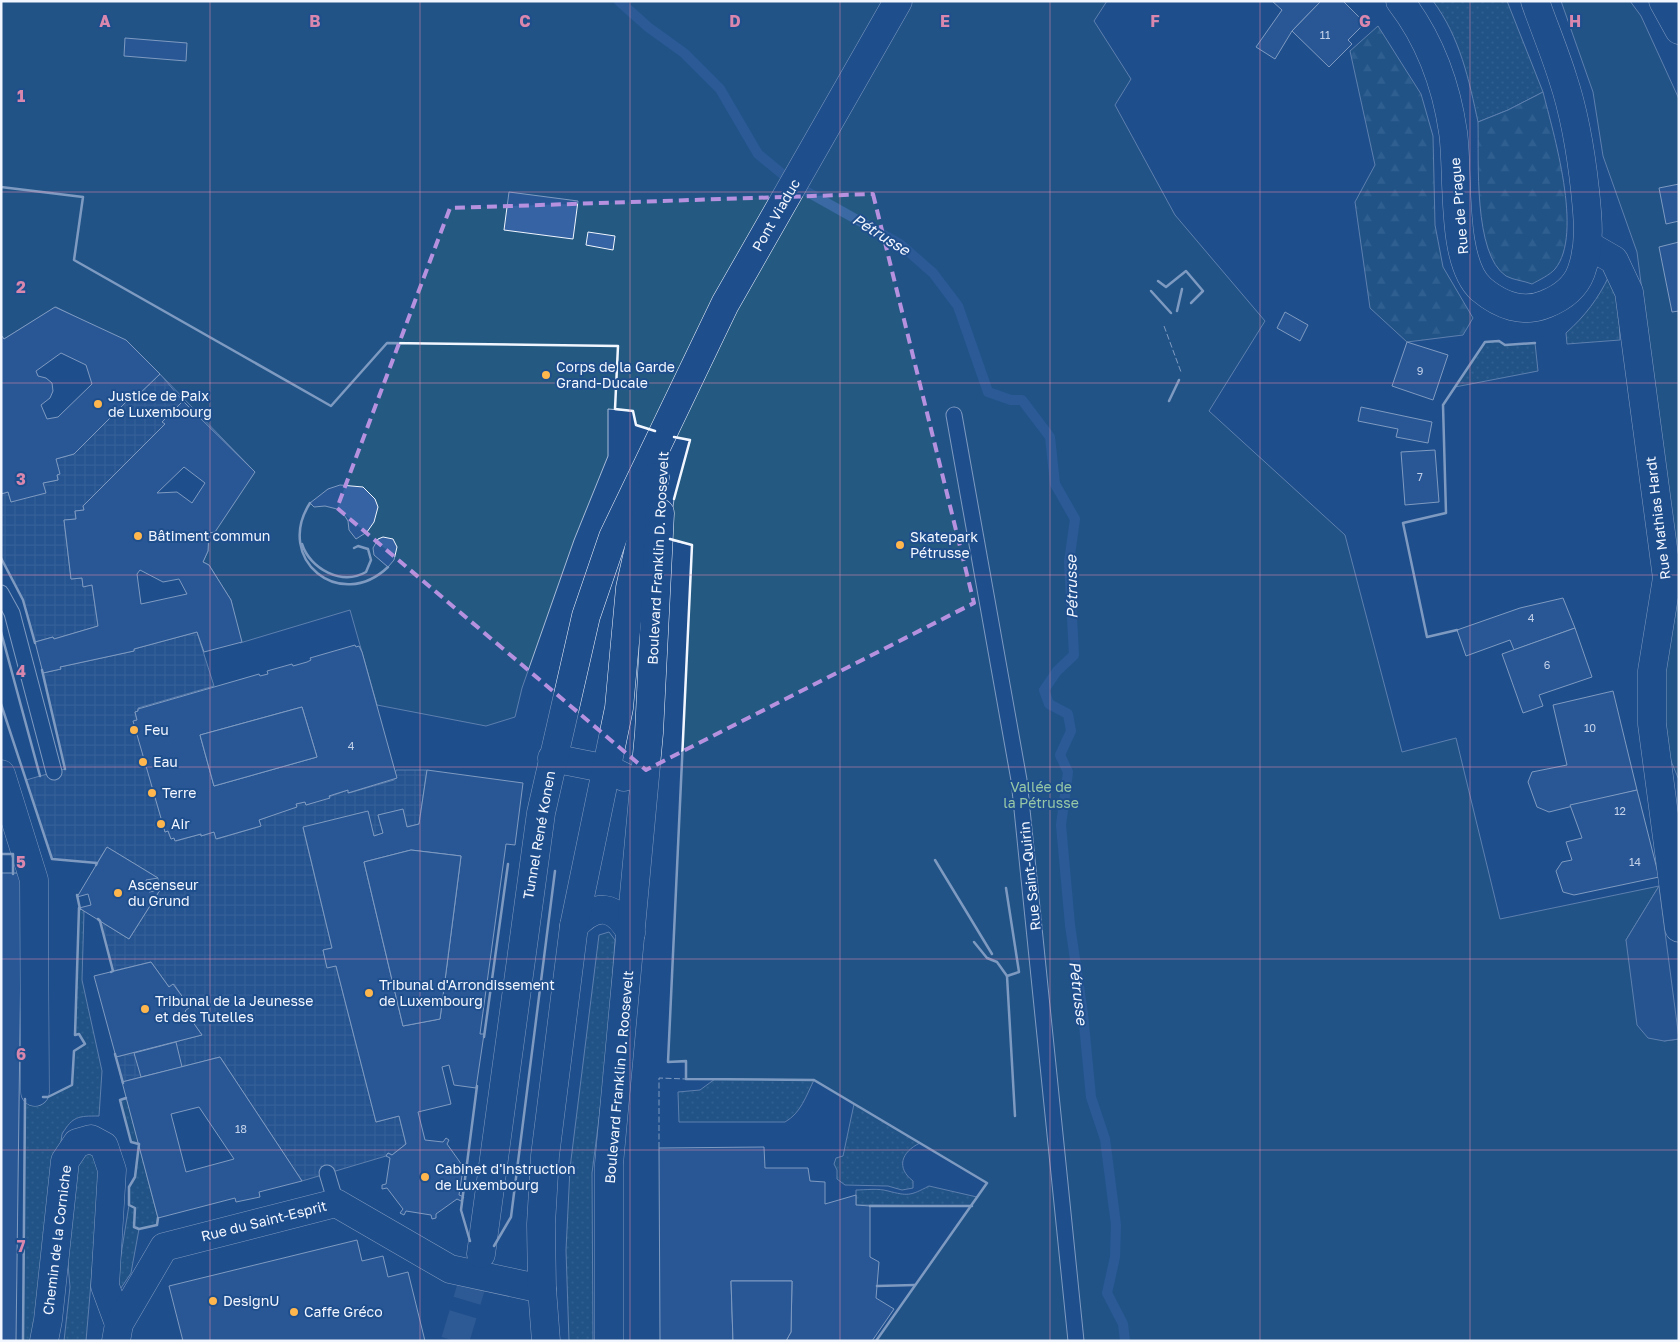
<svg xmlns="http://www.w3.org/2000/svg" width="1680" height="1342" font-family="'Golos Text',sans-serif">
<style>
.grass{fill:url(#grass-dots);stroke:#a8bbd7}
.forest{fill:url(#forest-firs);stroke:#a8bbd7}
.park{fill:#245a82;stroke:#a8bbd7}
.parking{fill:#305b95;stroke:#a8bbd7}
.plaza{fill:url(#plaza-grid);stroke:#a8bbd7}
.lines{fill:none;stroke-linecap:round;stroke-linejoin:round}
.stream{stroke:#3b69a3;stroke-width:10}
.building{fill:#3563a3;stroke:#f2f6ff;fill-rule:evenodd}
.primary-tunnel{stroke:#3f679d;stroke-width:28;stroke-dasharray:28 14;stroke-linecap:butt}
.lane-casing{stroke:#f2f6ff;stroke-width:17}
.street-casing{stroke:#f2f6ff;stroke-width:29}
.secondary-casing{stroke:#f2f6ff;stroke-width:29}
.primary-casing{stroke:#f2f6ff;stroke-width:29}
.lane{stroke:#1f4e8c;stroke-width:15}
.street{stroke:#1f4e8c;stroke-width:28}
.secondary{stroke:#1f4e8c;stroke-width:28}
.primary{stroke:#1f4e8c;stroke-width:28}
.fence{stroke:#f2f6ff;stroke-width:1;stroke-dasharray:6 2.5;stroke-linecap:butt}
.wall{stroke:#f2f6ff;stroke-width:2.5}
.marked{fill:none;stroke:#b691df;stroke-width:4;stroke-dasharray:10 6;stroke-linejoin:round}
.grid{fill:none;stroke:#da87ad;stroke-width:1;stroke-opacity:0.55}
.poi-dot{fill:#ffb74d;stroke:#1f4e8c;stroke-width:2}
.labels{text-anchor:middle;stroke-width:4;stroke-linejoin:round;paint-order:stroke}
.number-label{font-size:11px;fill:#c3d1e8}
.street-label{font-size:14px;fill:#f2f6ff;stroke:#1f4e8c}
.poi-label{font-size:14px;fill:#f2f6ff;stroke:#1f4e8c;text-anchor:start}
.park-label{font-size:14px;fill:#97c8a6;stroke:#1f4e8c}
.water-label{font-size:15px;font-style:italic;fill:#f2f6ff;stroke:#1f4e8c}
.grid-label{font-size:16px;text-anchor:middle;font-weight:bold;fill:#da87ad;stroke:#1f4e8c;stroke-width:4;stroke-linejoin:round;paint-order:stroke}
</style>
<defs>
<pattern id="grass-dots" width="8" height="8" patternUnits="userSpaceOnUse" patternTransform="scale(1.25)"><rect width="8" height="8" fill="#245a82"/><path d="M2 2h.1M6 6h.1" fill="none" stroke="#447295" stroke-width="1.8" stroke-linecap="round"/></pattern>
<pattern id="forest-firs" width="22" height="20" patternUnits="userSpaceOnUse" patternTransform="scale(1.25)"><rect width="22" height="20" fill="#245a82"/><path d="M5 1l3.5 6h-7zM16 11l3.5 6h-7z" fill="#447295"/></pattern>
<pattern id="plaza-grid" width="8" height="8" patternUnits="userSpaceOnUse" patternTransform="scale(1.25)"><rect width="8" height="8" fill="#305b95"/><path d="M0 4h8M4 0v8" fill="none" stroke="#4e73a5"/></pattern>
</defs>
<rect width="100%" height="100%" fill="#1f4e8c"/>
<g class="grass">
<path d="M1433 1H1507L1543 92 1508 110 1478 122C1469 80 1460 37 1433 1Z"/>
<path d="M1609 276 1618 294 1620 340 1567 344 1566 333C1585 316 1598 299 1609 276Z"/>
<path d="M1499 341 1505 345 1535 343 1538 371 1455 387 1485 342Z"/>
<path d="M79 908 84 911 82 980 102 1071 99 1116C78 1116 73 1116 62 1134L35 1341H23L25 1096 48 1097 72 1085 74 1051 85 1044 79 1034 75 1035Z"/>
<path d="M609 932 615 940 607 1056 592 1173 593 1341H569L566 1250 570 1168 599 935Z"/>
<path d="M715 1079 814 1080C806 1096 801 1113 785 1122H679L678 1092 700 1090Z"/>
<path d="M127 1099 158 1218 157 1225 139 1229 131 1273 121 1288 116 1286 129 1205V1187L135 1177 139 1145 131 1142 120 1100Z"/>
<path d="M854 1104 920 1143C901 1152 896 1168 913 1181V1188L902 1190 888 1186 845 1185 837 1179V1170L834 1164 836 1158 843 1156Z"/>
<path d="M89 1149 101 1165 86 1341H64L70 1287 66 1242 75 1161Z"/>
<path d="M929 1186 977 1197 972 1206 856 1205V1190C866 1190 878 1188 888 1191 908 1196 910 1196 929 1186Z"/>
</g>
<g class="forest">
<path d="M1378 26 1421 94 1433 136 1435 225 1443 267 1473 318 1463 335 1407 342 1370 308 1355 202 1375 165 1350 51Z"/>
<path d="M1543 92C1553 132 1584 234 1555 269 1550 275 1539 280 1532 284 1525 281 1513 280 1506 276 1473 254 1479 160 1478 122L1508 110Z"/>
</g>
<g class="park">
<path d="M1 1H1107L1094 21 1131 79 1115 105 1175 215 1265 321 1209 411 1345 535 1402 752 1456 738 1500 919 1659 886 1626 940 1664 1041 1679 1039V1341H876L987 1183 814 1080 686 1079V1062H668L692 545 669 540 674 499 690 441 636 425 633 411 608 409V456L574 540 522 688 515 717 486 726 377 705 350 610 240 643 231 600 209 565 203 562 208 551 209 533 254 471 160 374 125 342 56 307 4 339 1 335Z"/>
<path d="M1561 1H1630L1641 16 1679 99V578L1637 252 1603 156 1593 92Z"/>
<path d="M1679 582V780L1666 749 1662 671Z"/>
</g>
<path class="parking" d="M1659 886 1679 1039 1664 1041 1648 1038 1637 1025 1626 940Z"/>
<g class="plaza">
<path d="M160 374 183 401 163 421 165 424 83 506 84 510 75 511 76 519 64 520 71 579 82 578 83 586 92 585 98 626 54 639 53 637 35 642 23 600 1 558V494L8 492 11 502 43 483 58 480 56 459 74 454 133 395 136 397Z"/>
<path d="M197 632 214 686 138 708V711L135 712 137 720 134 721 165 832 168 831 171 839 174 838 176 841 201 834V836L214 832 217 839 261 826 259 820 297 806 296 804 305 802 306 805 348 790 349 793 394 780 396 770H427L419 824 407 827 403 810 378 815 383 833 374 836 303 828 332 948 323 950 327 967 336 966 376 1122 399 1116 406 1144 392 1155 388 1153 386 1156 302 1181 220 1057 122 1082 116 1057 202 1035 185 1011 189 1007 174 984 169 987 151 962 113 971 100 921 129 939 160 890 158 878 107 847 97 863 52 859 26 780 65 769 43 673 61 669 60 667 134 651V649Z"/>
</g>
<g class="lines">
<path class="stream" d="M619 1 648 27 684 53 720 89 758 154 797 186 900 244 933 273 958 306 988 392 1011 400H1022L1050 437 1055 484 1075 519 1069 562 1074 655 1057 671 1044 690 1049 704 1068 714 1071 731 1060 755 1068 772 1061 825 1070 925 1083 1014 1091 1097 1105 1139 1116 1225 1115 1257 1107 1293 1123 1324 1125 1341"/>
</g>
<g class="building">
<path d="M1272 1H1321L1292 31 1275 59 1256 47 1282 10Z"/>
<path d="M1321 1H1343L1365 23 1348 40 1352 44 1329 67 1292 31Z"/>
<path d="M125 38 187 43 186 61 124 56Z"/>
<path d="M1679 184V221L1666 224 1659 188Z"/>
<path d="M509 192 578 201 573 239 504 230Z"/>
<path d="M588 232 615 236 613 250 586 245Z"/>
<path d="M1679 242V311L1672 312 1659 247Z"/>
<path d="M55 307 126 340 160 374 136 397 133 395 74 454 56 459 60 474 57 475 58 480 43 483 46 493 11 502 8 492 1 494V335L4 339ZM61 353 86 365 92 384 58 417 47 419 41 405 50 398 53 391 52 383 46 378 38 376 36 371Z"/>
<path d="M1285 312 1308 325 1300 341 1277 328Z"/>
<path d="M1407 342 1448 355 1433 400 1392 386Z"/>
<path d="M183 401 255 472 215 532 209 533 208 551 203 562 209 565 231 600 242 642 204 652 197 632 134 649V651L60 667 61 669 43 673 35 642 53 637 54 639 98 626 92 585 83 587 82 578 71 579 64 520 76 519 75 511 84 510 83 506 165 424 162 422ZM184 467 205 483 192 503 177 492 157 493ZM140 570 163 582 179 579 187 594 141 604 137 574Z"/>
<path d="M1361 407 1432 422 1428 443 1396 437 1398 429 1358 421Z"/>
<path d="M1435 450 1439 502 1405 505 1401 452Z"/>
<path d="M340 485 363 487 375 499 378 507 374 522 367 532 356 539 349 530 348 521 341 510 325 506 314 507 310 503 328 489Z"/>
<path d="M383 537 393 539 397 547 394 560 388 567 374 555 373 548 378 539Z"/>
<path d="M1563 598 1575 628 1514 650 1510 640 1466 656 1457 630 1520 608Z"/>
<path d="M1575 628 1592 677 1539 695 1543 706 1523 713 1502 654Z"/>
<path d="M355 645 356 647 359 646 362 652 397 778 348 793V790L329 796 330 798 306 805 305 802 296 804 297 807 259 820 261 826 216 839 214 832 201 836V834L175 841 174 838 171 839 168 831 165 832 133 721 137 720 135 712 138 711V709L259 674 260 676 268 674 267 671 292 664 293 666 307 662 311 660 310 658ZM302 707 317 757 214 786 200 735Z"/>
<path d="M1613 691 1637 790 1549 812 1537 807 1528 782 1532 772 1567 765 1553 705Z"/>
<path d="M302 707 317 757 214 786 200 735Z"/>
<path d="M427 770 523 783 515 845 506 844 480 1034H484L476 1088 454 1085 449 1065 442 1067 451 1104 418 1112 425 1140 443 1142 446 1138 449 1140 447 1144 462 1165 467 1164 468 1168 463 1169 459 1195 464 1197 461 1201 457 1199 436 1214V1218L432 1219 431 1215 406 1211 404 1215 400 1213 403 1209 387 1188 382 1189V1185L386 1184 390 1158 386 1156 388 1153 392 1155 406 1144 399 1116 376 1122 336 966 327 968 323 950 332 948 303 827 368 811 374 836 383 833 378 815 403 809 407 827 419 824ZM411 850 461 856 440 1019 403 1026 364 862Z"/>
<path d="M1637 790 1659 877 1574 895 1563 892 1556 871 1562 862 1572 860 1566 842 1582 838 1570 805Z"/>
<path d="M107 847 158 878 146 880 149 892 160 890 129 939 79 908 91 905 88 894 77 897Z"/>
<path d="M411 850 461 856 440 1019 403 1026 364 862Z"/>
<path d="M1 873H22L16 1341H1Z"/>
<path d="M151 962 169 987 173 984 190 1007 185 1011 202 1035 116 1057 94 976Z"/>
<path d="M176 1042 182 1067 141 1077 134 1053Z"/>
<path d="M220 1057 302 1181 259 1192 260 1197 236 1202 235 1198 158 1218 122 1082ZM199 1107 234 1159 186 1172 171 1114Z"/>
<path d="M764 1147 765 1168H808L810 1181 825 1182V1204L856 1195V1205L870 1206V1257L879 1262 876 1298 894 1309 872 1341H786L791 1332 792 1281H731L733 1341H660L659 1148Z"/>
<path d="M357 1240 362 1261 383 1256 388 1277 408 1272 425 1341H183L169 1286Z"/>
<path d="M731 1281H792L791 1332 786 1341H733Z"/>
</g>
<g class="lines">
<path class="primary-tunnel" d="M455 1341 481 1254"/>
<defs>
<g id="lane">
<path d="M954 415 1019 780 1076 1341"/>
<path d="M1 593 12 613 54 772"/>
<path d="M327 1173 336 1203"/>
</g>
<g id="street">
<path d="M1588 245 1614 260 1629 292 1667 578 1652 671V724L1679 928"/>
<path d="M1 774 34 880 35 1092"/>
<path d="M44 1341 48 1320 65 1161 77 1143 91 1139 104 1146 112 1170 105 1286 119 1324"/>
<path d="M116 1341 119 1324 164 1247 336 1203 450 1269 542 1289"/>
</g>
<path id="secondary" d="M1400 1C1430 40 1446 84 1453 132 1459 173 1450 261 1481 289 1500 305 1523 314 1546 304 1561 298 1575 288 1581 272 1591 245 1588 218 1585 190 1581 153 1575 115 1563 79 1555 53 1544 27 1535 1"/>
<g id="primary">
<path d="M1663 1 1679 30"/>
<path d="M552 758 608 769 624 777"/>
<path d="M574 926C597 902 615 905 631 933"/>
<path d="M481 1254 541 813 586 616 613 537 725 304 898 1"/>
<path d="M546 1341 542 1289 541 1224 545 1156 574 926 619 708 630 588 655 477"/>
<path d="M609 1341V1164L649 733 660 513"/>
</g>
</defs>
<use href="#lane" class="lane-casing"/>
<use href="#street" class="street-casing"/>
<use href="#secondary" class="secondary-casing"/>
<use href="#primary" class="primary-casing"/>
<use href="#lane" class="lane"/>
<use href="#street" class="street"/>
<use href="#secondary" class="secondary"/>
<use href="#primary" class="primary"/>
<g class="fence">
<path d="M1164 326 1181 372"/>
<path d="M659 1148V1078L686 1079"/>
</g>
<g class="wall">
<path d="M1 187 83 197 74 260 331 406 387 343 618 346 615 409 633 411 636 425 655 431"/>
<path d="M1158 281 1166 287 1186 271 1203 291 1191 303"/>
<path d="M1151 291 1171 313"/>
<path d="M1177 311 1182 289"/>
<path d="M1169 401 1179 380"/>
<path d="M674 499 690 440 674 437"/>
<path d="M310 503C274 559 340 613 388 567"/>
<path d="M670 539 692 545 668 1062 686 1061V1079L814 1080 987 1183 876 1341"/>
<path d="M302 544C310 569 342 586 366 572L371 560 368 549 358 546 354 548"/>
<path d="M1 558 23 600 35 643"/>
<path d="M1457 630 1427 637 1403 523 1446 513 1443 405 1485 342 1499 341 1505 345 1535 343"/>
<path d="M1 632 40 776"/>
<path d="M42 670 65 769"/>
<path d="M1 704 52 859 97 863 96 865"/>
<path d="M1 854H13V874"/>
<path d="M935 860 992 954"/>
<path d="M1006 888 1019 972 1007 976 1015 1116"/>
<path d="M77 895 80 909"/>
<path d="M98 919 100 921 113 971 111 972"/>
<path d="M974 942 987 958 997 962 1007 976"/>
<path d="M484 1037 508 864"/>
<path d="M115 1054 123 1083"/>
<path d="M43 1097H48L72 1085 74 1051 85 1044 79 1034 75 1035 79 908"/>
<path d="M126 1098 120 1100 131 1142 139 1144 135 1177 129 1187V1205L135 1208 134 1227 139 1229 157 1225 158 1218"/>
<path d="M870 1206H972"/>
<path d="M470 1241 461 1210 477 1086"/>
<path d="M494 1246 511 1217 555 871"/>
<path d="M877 1286 915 1285"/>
<path d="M23 1341 25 1099"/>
</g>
</g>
<path d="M0 0H1680V1342H0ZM873 194 974 603 646 770 337 508 450 208Z" fill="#1f4e8c" fill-opacity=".55" fill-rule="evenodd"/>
<path class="marked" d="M873 194 974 603 646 770 337 508 450 208Z"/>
<path class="grid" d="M210 1V1341M420 1V1341M630 1V1341M840 1V1341M1050 1V1341M1260 1V1341M1470 1V1341M1 192H1679M1 383H1679M1 575H1679M1 767H1679M1 959H1679M1 1150H1679"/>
<g class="poi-dot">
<circle cx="546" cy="375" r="5"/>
<circle cx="98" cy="404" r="5"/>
<circle cx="138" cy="536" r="5"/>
<circle cx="900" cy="545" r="5"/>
<circle cx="134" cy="730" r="5"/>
<circle cx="143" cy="762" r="5"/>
<circle cx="152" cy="793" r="5"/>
<circle cx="161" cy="824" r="5"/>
<circle cx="118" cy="893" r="5"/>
<circle cx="369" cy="993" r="5"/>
<circle cx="145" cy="1009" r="5"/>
<circle cx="425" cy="1177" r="5"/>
<circle cx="213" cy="1301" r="5"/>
<circle cx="294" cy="1312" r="5"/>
</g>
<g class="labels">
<g class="number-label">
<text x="1325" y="39">11</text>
<text x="1420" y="375">9</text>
<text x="1420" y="481">7</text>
<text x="1531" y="622">4</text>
<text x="1547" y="669">6</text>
<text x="1590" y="732">10</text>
<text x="351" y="750">4</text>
<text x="1620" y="815">12</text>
<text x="1635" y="866">14</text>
<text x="241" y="1133">18</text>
</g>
<g class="street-label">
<text transform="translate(1459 206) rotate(-95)" y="5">Rue de Prague</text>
<text transform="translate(776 215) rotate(-60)" y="5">Pont Viaduc</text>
<text transform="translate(1658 518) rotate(-97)" y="5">Rue Mathias Hardt</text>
<text transform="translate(658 558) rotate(-87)" y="5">Boulevard Franklin D. Roosevelt</text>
<text transform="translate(539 835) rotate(-80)" y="5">Tunnel René Konen</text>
<text transform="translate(1030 876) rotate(-96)" y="5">Rue Saint-Quirin</text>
<text transform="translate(619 1077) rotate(-85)" y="5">Boulevard Franklin D. Roosevelt</text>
<text transform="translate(264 1221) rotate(-14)" y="5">Rue du Saint-Esprit</text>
<text transform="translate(57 1240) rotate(-83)" y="5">Chemin de la Corniche</text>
</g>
<g class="poi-label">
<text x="556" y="372">Corps de la Garde<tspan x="556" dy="16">Grand-Ducale</tspan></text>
<text x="108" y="401">Justice de Paix<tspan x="108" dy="16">de Luxembourg</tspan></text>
<text x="148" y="541">Bâtiment commun</text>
<text x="910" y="542">Skatepark<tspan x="910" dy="16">Pétrusse</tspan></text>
<text x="144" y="735">Feu</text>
<text x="153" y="767">Eau</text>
<text x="162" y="798">Terre</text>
<text x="171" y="829">Air</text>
<text x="128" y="890">Ascenseur<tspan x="128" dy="16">du Grund</tspan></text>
<text x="379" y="990">Tribunal d'Arrondissement<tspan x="379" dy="16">de Luxembourg</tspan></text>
<text x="155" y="1006">Tribunal de la Jeunesse<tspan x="155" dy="16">et des Tutelles</tspan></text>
<text x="435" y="1174">Cabinet d'instruction<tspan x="435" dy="16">de Luxembourg</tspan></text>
<text x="223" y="1306">DesignU</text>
<text x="304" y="1317">Caffe Gréco</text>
</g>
<g class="park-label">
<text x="1041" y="792">Vallée de<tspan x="1041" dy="16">la Pétrusse</tspan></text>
</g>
<g class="water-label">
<text transform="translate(881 235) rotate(32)" y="5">Pétrusse</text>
<text transform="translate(1072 587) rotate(-91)" y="5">Pétrusse</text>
<text transform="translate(1078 993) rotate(83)" y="5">Pétrusse</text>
</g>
</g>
<g class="grid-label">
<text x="105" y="27">A</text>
<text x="315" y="27">B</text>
<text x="525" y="27">C</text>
<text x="735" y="27">D</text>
<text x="945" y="27">E</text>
<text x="1155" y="27">F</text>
<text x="1365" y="27">G</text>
<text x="1575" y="27">H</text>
<text x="21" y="102">1</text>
<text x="21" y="293">2</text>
<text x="21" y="485">3</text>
<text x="21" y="677">4</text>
<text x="21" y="868">5</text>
<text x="21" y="1060">6</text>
<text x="21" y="1252">7</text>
</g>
<rect width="1680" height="1342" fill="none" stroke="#f2f6ff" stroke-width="5"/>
</svg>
